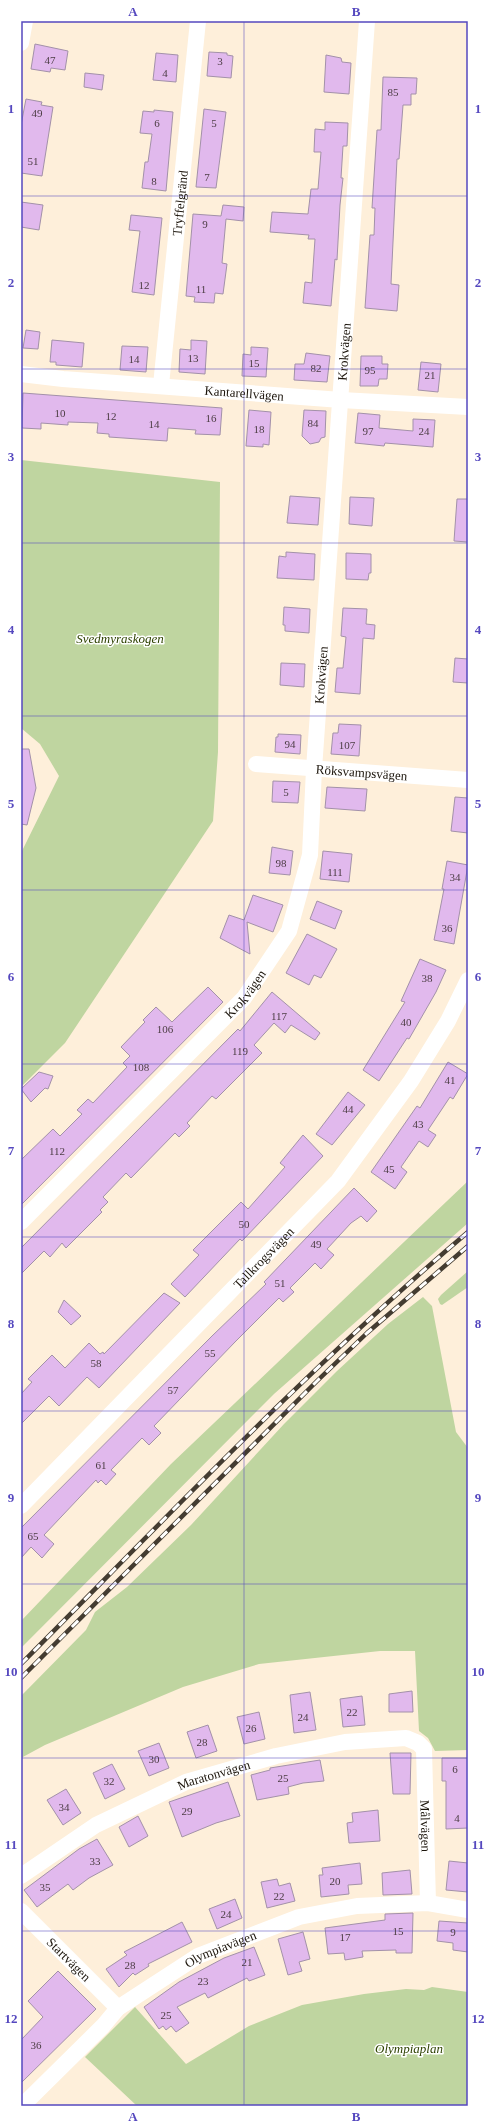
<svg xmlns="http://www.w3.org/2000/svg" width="489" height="2127" font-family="Georgia,serif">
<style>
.green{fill:#bfd5a0}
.building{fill:#e1b9ed;stroke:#a391a9}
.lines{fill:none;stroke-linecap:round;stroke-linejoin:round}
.street{stroke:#fff;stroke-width:16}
.rail-casing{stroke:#443c31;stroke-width:4.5}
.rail{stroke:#fff;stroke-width:3;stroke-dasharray:9;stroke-linecap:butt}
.grid{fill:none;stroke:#5548bf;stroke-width:1;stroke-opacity:0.55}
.labels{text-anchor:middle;stroke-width:3;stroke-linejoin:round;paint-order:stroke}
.number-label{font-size:11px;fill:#4c3d44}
.street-label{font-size:13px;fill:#1b140b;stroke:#fff}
.park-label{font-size:13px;font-style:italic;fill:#2e4200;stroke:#fff}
.neatline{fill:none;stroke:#5548bf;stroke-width:1.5}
.grid-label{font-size:13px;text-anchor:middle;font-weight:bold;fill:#5548bf}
</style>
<rect width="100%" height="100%" fill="#feefda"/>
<g class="green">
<path d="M21 460 220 482 218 752 213 821 65 1043 21 1087V853L59 776 40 744 21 728Z"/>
<path d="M468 1181V1223L274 1394 21 1648V1621L171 1464Z"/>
<path d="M468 1271V1287L442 1305 440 1304 438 1299 441 1295Z"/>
<path d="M423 1297 432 1306 456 1432 468 1448V1750L435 1751 428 1738 419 1731 415 1651H380L259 1664 183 1687 45 1745 21 1758V1696L86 1630 95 1612 127 1587 191 1525 284 1424 337 1371 388 1324Z"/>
<path d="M432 1987 468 1992V2106H137L85 2057 135 2007 186 2064 249 2026 302 2005 364 1994 406 1989 424 1990Z"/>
</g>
<g class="building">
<path d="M35 44 68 51 65 70 51 68 50 72 31 69Z"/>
<path d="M209 52 227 53V55L233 56 231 78 207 76Z"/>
<path d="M156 53 178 55 176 82 153 80Z"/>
<path d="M326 55 341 58 342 62 351 63 349 94 324 92Z"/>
<path d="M85 73 104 75 102 90 84 87Z"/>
<path d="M383 77 417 78 416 94H411V105H403L399 159H397L391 284 399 285 397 311 365 308 370 235H374L375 208H372L377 130H381Z"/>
<path d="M26 99 42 102 41 105 53 107 42 176 21 173V125Z"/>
<path d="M204 109 226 112 216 188 196 187Z"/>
<path d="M154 110 173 112 166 191 142 188 145 162H148L152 134 140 133 143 111 154 112Z"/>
<path d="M325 122 348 123 347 146H343L341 178H343L340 205 337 260 335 259 331 306 303 303 305 282 312 283 315 239H308L309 235 270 232 272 212 308 214 311 189H318L321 152H314L315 129 325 130Z"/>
<path d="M21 202 43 205 39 230 21 227Z"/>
<path d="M223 205 244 207 243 221 226 219 222 263 227 264 223 294 215 293 214 303 194 302 195 297 186 296 193 214 221 216Z"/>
<path d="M131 215 162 218 154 295 132 292 140 231 129 230Z"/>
<path d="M26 330 40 332 38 349 23 348Z"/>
<path d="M52 340 84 343 82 367 56 365V362H50Z"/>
<path d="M191 340 207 341 205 374 179 372 180 349 191 350Z"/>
<path d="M122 346 148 347 146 372 120 370Z"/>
<path d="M251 347 268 348 266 377 242 376 243 354 251 355Z"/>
<path d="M306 353 330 356 327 382 294 380 295 364H304Z"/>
<path d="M361 356H382V364H388L387 379H379L378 386H360Z"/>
<path d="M421 362 441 364 438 392 418 390Z"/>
<path d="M23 393 222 408 220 435 195 434 196 430 168 428 167 441 109 437V434L97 433 98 423 68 422V425L41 423V429L22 428Z"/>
<path d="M249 410 271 412 269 445 263 444V447L246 446Z"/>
<path d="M304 410 326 411 325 437 321 438 319 442 310 444 302 436Z"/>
<path d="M358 413 380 415 379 428 413 431V419L435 420 433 447 385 443 384 446 355 443Z"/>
<path d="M290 496 320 498 318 525 287 523Z"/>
<path d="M350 497 374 498 372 526 349 524Z"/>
<path d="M457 499H468V542L454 541Z"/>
<path d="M286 552 315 554 314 580 277 578 279 556 286 557Z"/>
<path d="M346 553 371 554V573H369L368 580 346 579Z"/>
<path d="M284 607 310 609 309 633 285 631V625H283Z"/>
<path d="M343 608 367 609 366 624 375 625 374 639 363 638 360 694 335 692 337 668H343L346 637 341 636Z"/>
<path d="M455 658 468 659V683L453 682Z"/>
<path d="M281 663 305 664 304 687 280 685Z"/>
<path d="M339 724 361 725 359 756 331 754 333 733H338Z"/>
<path d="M278 734 301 735 300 754 275 752 276 737H278Z"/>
<path d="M21 749H29L36 788 27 825 21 824Z"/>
<path d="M273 781 300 782 298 803 272 802Z"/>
<path d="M327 787 367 789 365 811 325 808Z"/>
<path d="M455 797 468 798V833L451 831Z"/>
<path d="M272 847 293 851 290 875 269 873Z"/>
<path d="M323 851 352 854 349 882 320 879Z"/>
<path d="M447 861 468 865 454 944 434 940 444 889H442Z"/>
<path d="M253 895 283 905 273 932 247 922 250 954 220 938 229 915 244 920Z"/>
<path d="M317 901 342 911 335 929 310 919Z"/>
<path d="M307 934 337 949 321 978 314 975 309 985 286 973Z"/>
<path d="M420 959 446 970 436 992 409 1039 407 1038 379 1081 363 1070 405 1002 401 1001Z"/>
<path d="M208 987 223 1002 21 1205V1160L53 1129 60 1136 82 1114 77 1110 88 1099 93 1103 127 1067 123 1063 130 1056 121 1047 145 1022 143 1020 156 1007 172 1022Z"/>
<path d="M272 992 320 1033 315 1040 291 1025 285 1033 274 1023 254 1045 262 1053 216 1099 212 1096 187 1123 190 1126 179 1137 175 1133 131 1178 126 1173 103 1197 108 1202 100 1210 102 1212 66 1248 62 1243 50 1257 44 1251 21 1274V1248L238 1029 240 1031Z"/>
<path d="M448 1062 468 1074 453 1099 450 1097 428 1130 436 1135 428 1147 419 1141 401 1167 407 1172 395 1189 371 1172 417 1106 420 1108Z"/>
<path d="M39 1072 53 1076 48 1089 45 1088 31 1102 21 1089Z"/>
<path d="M348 1092 365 1105 332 1145 316 1134Z"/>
<path d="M303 1135 323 1156 242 1241 240 1239 185 1297 171 1284 199 1255 193 1250 241 1202 248 1209 285 1167 280 1163Z"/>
<path d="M354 1188 377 1211 367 1222 361 1216 351 1223 327 1249 334 1255 321 1269 315 1263 290 1288 294 1292 283 1302 279 1298 235 1342 154 1426 161 1433 149 1445 142 1438 111 1470 116 1474 106 1485 101 1480 98 1483 96 1480 44 1535 54 1544 42 1558 31 1547 21 1558V1528L212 1336 266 1284 264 1282Z"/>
<path d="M164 1293 180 1303 99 1388 87 1377 59 1406 49 1396 21 1424V1394L32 1382 28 1379 52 1355 65 1368 89 1343 100 1354 103 1352 104 1354Z"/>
<path d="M64 1300 81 1316 71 1325 58 1312Z"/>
<path d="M412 1691 413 1712H389V1694Z"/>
<path d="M310 1692 316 1730 294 1733 290 1695Z"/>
<path d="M362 1696 365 1725 343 1727 340 1699Z"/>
<path d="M259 1712 265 1739 244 1744 237 1717Z"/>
<path d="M208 1725 217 1751 196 1758 187 1732Z"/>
<path d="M159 1743 169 1768 149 1776 138 1751Z"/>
<path d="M390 1753H411L410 1794H393Z"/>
<path d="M442 1758H468V1828L446 1829V1781H442Z"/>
<path d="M320 1760 324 1781 303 1783 288 1787 289 1794 257 1800 251 1775 270 1770V1768Z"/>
<path d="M112 1764 125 1789 105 1799 93 1773Z"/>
<path d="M228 1782 240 1816 216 1823 182 1837 169 1802Z"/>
<path d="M66 1789 81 1813 63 1825 47 1800Z"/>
<path d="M378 1810 380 1841 349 1843 347 1823 353 1822 352 1813Z"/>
<path d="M138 1816 148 1836 129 1847 119 1827Z"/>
<path d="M97 1839 113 1865 89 1878 73 1890 68 1884 37 1907 24 1890 79 1849Z"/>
<path d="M449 1861 468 1863V1892L446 1890Z"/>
<path d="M360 1863 362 1884 348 1885 349 1894 321 1897 319 1875H323L322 1868Z"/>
<path d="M410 1870 412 1894 383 1895 382 1873Z"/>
<path d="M277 1879 279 1886 290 1883 295 1901 267 1908 261 1882Z"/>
<path d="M235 1899 242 1918 217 1929 209 1909Z"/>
<path d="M413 1913 412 1953H396V1950L362 1951 363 1957 345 1960 344 1953 328 1954 325 1928 385 1920V1914Z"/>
<path d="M439 1921 468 1923V1952L453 1950V1943L437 1941Z"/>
<path d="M182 1922 192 1942 148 1964 149 1966 135 1975 133 1973 119 1987 106 1969 127 1955 124 1952Z"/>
<path d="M303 1932 310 1959 299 1962 302 1971 288 1975 278 1939Z"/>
<path d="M254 1947 265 1975 249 1981 247 1978 208 1998 205 1993 177 2007 189 2023 176 2032 171 2026 166 2030 163 2026 159 2029 144 2007 179 1982 224 1958Z"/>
<path d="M58 1971 96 2009 21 2083V2040L43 2017 28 2001Z"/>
</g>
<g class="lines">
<g class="street">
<path d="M21 43 25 21"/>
<path id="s1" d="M21 374 63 379 341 400 468 407"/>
<path id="s2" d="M161 385 198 21"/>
<path id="s3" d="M256 764 468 780"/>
<path id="s4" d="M21 1222 244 998 289 931 310 855 314 769 367 21"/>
<path id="s5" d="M21 1506 338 1181 411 1081 448 1021 468 980"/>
<path id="s6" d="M21 1876 96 1825 186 1782 276 1756 345 1742 406 1738 418 1743 424 1749 428 1903"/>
<path id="s7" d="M21 1911 118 2008"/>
<path id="s8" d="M22 2106 103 2026 118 2008 198 1956 299 1917 357 1906 428 1903 468 1910"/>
</g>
<defs>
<g id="rail">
<path d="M21 1664C167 1517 309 1367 468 1232"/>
<path d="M21 1678 317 1381 367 1333 468 1246"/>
</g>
</defs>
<use href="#rail" class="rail-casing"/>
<use href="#rail" class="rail"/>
</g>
<path class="grid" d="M244 21V2106M21 196H468M21 369H468M21 543H468M21 716H468M21 890H468M21 1064H468M21 1237H468M21 1411H468M21 1584H468M21 1758H468M21 1931H468"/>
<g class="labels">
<g class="number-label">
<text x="50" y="64">47</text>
<text x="220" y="65">3</text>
<text x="165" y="77">4</text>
<text x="393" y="96">85</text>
<text x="37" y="117">49</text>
<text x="157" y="127">6</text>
<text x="214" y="127">5</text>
<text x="33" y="165">51</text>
<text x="207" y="181">7</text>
<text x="154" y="185">8</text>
<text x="205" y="228">9</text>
<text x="144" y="289">12</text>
<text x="201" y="293">11</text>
<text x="193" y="362">13</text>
<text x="134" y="363">14</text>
<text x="254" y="367">15</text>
<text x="316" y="372">82</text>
<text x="370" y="374">95</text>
<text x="430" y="379">21</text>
<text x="60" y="417">10</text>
<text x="111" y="420">12</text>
<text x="211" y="422">16</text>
<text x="313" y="427">84</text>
<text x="154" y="428">14</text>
<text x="259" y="433">18</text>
<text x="368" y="435">97</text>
<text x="424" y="435">24</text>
<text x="290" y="748">94</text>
<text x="347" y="749">107</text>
<text x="286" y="796">5</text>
<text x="281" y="867">98</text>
<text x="335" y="876">111</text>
<text x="455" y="881">34</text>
<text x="447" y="932">36</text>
<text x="427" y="982">38</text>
<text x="279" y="1020">117</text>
<text x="406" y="1026">40</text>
<text x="165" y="1033">106</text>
<text x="240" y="1055">119</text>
<text x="141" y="1071">108</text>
<text x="450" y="1084">41</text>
<text x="348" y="1113">44</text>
<text x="418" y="1128">43</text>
<text x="57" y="1155">112</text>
<text x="389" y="1173">45</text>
<text x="244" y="1228">50</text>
<text x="316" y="1248">49</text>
<text x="280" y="1287">51</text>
<text x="210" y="1357">55</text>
<text x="96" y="1367">58</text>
<text x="173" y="1394">57</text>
<text x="101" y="1469">61</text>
<text x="33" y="1540">65</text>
<text x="352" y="1716">22</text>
<text x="303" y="1721">24</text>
<text x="251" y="1732">26</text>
<text x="202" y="1746">28</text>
<text x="154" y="1763">30</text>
<text x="455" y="1773">6</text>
<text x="283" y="1782">25</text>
<text x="109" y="1785">32</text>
<text x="64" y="1811">34</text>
<text x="187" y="1815">29</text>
<text x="457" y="1822">4</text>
<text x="95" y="1865">33</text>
<text x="335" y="1885">20</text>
<text x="45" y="1891">35</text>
<text x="279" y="1900">22</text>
<text x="226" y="1918">24</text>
<text x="398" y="1935">15</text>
<text x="453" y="1936">9</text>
<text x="345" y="1941">17</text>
<text x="247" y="1966">21</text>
<text x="130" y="1969">28</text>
<text x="203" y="1985">23</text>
<text x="166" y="2019">25</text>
<text x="36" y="2049">36</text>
</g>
<g class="street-label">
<text dy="5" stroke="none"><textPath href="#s2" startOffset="183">Tryffelgränd</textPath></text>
<text dy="5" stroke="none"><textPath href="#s4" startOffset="980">Krokvägen</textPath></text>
<text dy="5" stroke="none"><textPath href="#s1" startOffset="224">Kantarellvägen</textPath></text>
<text dy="5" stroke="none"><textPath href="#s4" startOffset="656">Krokvägen</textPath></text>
<text dy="5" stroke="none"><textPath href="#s3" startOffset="106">Röksvampsvägen</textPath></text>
<text dy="5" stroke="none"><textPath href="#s4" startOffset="320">Krokvägen</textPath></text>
<text dy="5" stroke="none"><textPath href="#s5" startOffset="347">Tallkrogsvägen</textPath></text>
<text dy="5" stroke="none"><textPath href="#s6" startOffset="219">Maratonvägen</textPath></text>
<text dy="5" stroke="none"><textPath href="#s6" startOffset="514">Målvägen</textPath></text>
<text dy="5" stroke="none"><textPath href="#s8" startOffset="256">Olympiavägen</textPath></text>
<text dy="5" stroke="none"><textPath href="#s7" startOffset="68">Startvägen</textPath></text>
</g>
<g class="park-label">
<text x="120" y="643">Svedmyraskogen</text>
<text x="409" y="2053">Olympiaplan</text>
</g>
</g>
<rect width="489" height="2127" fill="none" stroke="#ffffff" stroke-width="44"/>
<rect x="22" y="22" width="445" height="2083" class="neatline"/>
<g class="grid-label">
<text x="133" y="16">A</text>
<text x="356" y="16">B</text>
<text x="11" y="113">1</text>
<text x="478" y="113">1</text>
<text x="11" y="287">2</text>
<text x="478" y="287">2</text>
<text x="11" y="461">3</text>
<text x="478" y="461">3</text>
<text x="11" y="634">4</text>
<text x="478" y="634">4</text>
<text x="11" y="808">5</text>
<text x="478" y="808">5</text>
<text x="11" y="981">6</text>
<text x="478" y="981">6</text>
<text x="11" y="1155">7</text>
<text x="478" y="1155">7</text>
<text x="11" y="1328">8</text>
<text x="478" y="1328">8</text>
<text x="11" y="1502">9</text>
<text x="478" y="1502">9</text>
<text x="11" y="1676">10</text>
<text x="478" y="1676">10</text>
<text x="11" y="1849">11</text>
<text x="478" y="1849">11</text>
<text x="11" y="2023">12</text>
<text x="478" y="2023">12</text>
<text x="133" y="2121">A</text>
<text x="356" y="2121">B</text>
</g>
</svg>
